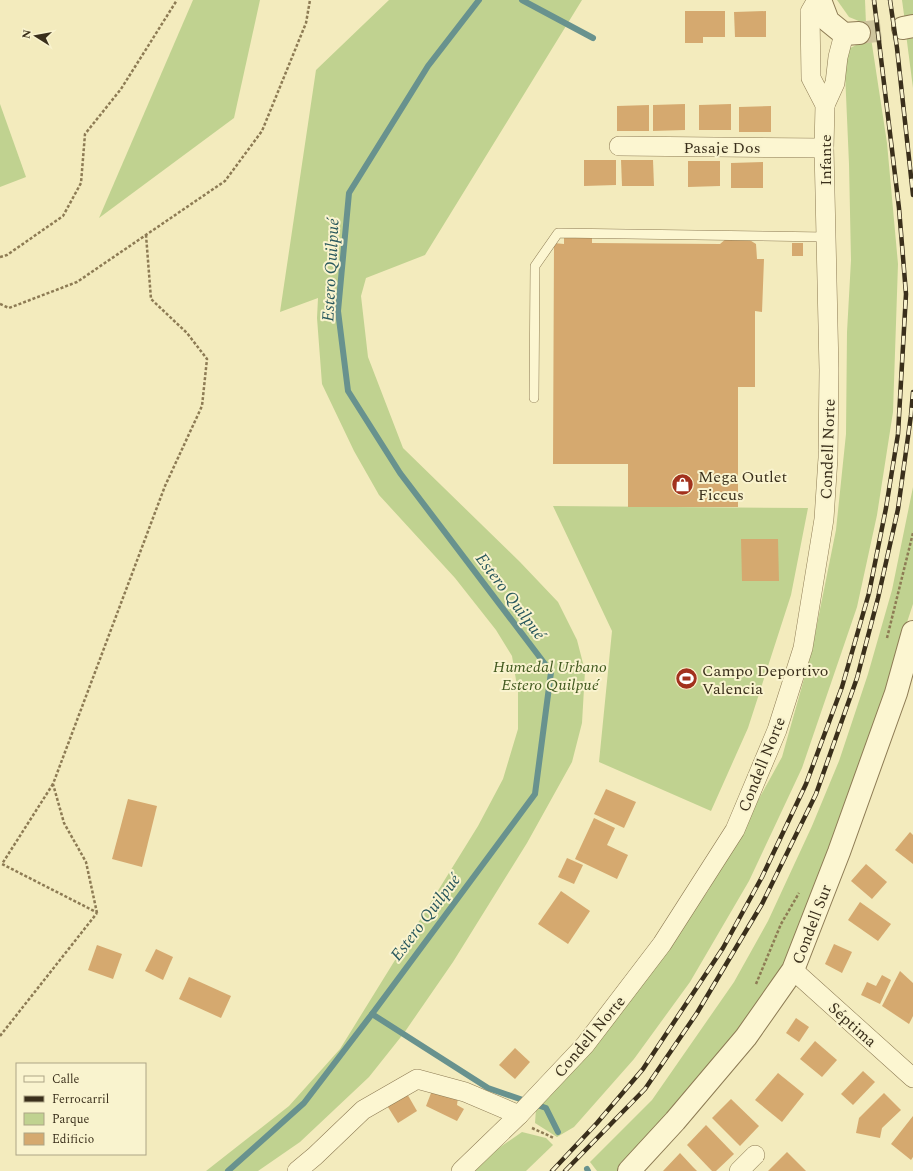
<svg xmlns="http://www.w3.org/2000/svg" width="913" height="1171" font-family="Spectral,serif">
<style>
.green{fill:#c0d290}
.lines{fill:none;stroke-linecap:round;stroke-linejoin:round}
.stream{stroke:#68928e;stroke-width:6}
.building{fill:#d5a96f}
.tertiary-tunnel{stroke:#cec59d;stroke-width:22;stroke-dasharray:22 11;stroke-linecap:butt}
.service-casing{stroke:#8d7b54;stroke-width:10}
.minor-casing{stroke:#8d7b54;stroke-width:20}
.tertiary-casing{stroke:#8d7b54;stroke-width:24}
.path{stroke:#8d7b54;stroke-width:2.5;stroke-dasharray:3 2;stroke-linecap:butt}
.service{stroke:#fcf6d1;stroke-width:9}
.minor{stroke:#fcf6d1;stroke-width:19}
.tertiary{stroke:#fcf6d1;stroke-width:22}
.rail-casing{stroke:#3a2f1b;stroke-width:4.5}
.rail{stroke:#f9f3ce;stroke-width:3;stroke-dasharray:9;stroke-linecap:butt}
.labels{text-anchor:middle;stroke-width:4;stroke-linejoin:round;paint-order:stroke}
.street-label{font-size:16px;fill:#3a2f1b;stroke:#f9f3ce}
.poi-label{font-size:16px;fill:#3a2f1b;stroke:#f9f3ce;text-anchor:start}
.park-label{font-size:16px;font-style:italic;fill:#41591f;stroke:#f9f3ce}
.water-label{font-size:17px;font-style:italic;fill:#28575c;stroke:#f9f3ce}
</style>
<rect width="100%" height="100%" fill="#f3ebbd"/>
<g class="green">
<path d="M193 0H260L234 118 99 218Z"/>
<path d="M389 0H582L425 255 366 278 361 296 368 357 403 448 520 562 558 602 577 640 585 671 582 723 572 762 527 843 453 962 404 1033 369 1077 300 1142 258 1171H206L289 1106 340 1049 478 826 503 779 518 729V692L512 656 496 630 455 578 379 495 354 451 322 384 317 318 318 298 280 312 316 70Z"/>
<path d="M837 0H865L866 24 849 17Z"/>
<path d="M902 0H913V18L905 22Z"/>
<path d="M913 32V88L906 34Z"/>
<path d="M871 38 887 143 898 264 893 412 877 515 857 607 802 768 749 881 690 982 634 1059 574 1127 557 1137 535 1123 536 1109 611 1025 708 891 782 757 811 654 836 530 846 434 847 332 851 260 849 164 845 72 848 49Z"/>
<path d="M0 104 26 177 0 187Z"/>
<path d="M913 487V604L895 659 880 709 835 829 815 890 791 952 750 1016 623 1171H597L590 1162 652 1100 734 982 768 921 812 826 839 761 868 674 892 590Z"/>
<path d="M553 506 808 508 791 595 748 728 711 811 599 762 612 631Z"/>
<path d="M522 1132 546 1138 553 1145 526 1171H471L480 1161Z"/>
</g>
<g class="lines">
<g class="stream">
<path d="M522 0 593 38"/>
<path d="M372 1014 488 1088 546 1108 558 1132"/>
<path d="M587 1169 588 1171"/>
<path d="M228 1171 304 1103 372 1014 535 794 551 672 400 473 348 391 338 311 349 193 428 66 479 0"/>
</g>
</g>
<g class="building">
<path d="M685 11H725V37H703V43H685Z"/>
<path d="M766 11V37H735L734 12Z"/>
<path d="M685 104V130L653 131V105Z"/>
<path d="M731 104V130H699V105Z"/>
<path d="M649 105V131H617V106Z"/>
<path d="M771 106V132H739V107Z"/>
<path d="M584 160H616V185L584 186Z"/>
<path d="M621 160H653L654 186H622Z"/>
<path d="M688 161H720V186L688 187Z"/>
<path d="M763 162V188H731V163Z"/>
<path d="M564 231H592V243L720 244 727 238 748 239 756 244 757 259H764L762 312 755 311V387H738V507H628V464H553L554 243 564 244Z"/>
<rect x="792" y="243" width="11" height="13"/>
<path d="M741 539H778L779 581H742Z"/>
<path d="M606 789 636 802 624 828 594 814Z"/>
<path d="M128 799 157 806 142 867 112 859Z"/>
<path d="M594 818 615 828 607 845 628 855 617 879 575 859Z"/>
<path d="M910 832 913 835V864L895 850Z"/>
<path d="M567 858 583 865 574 884 558 877Z"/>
<path d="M866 864 887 882 872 899 851 881Z"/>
<path d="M561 891 590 911 568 944 538 924Z"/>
<path d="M860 902 891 924 878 941 848 920Z"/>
<path d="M834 944 852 952 842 973 825 964Z"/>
<path d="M97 945 122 954 113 979 88 970Z"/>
<path d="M156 949 173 957 163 980 145 971Z"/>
<path d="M900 971 913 983V1016L909 1024 882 1006Z"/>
<path d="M882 975 891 980 880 1004 861 995 867 982 876 986Z"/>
<path d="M189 977 231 996 221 1018 179 999Z"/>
<path d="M796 1018 809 1027 799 1042 786 1033Z"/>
<path d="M815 1041 837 1060 822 1077 800 1059Z"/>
<path d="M515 1048 530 1062 515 1079 499 1065Z"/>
<path d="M863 1071 875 1082 853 1105 841 1094Z"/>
<path d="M778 1073 804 1094 782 1122 755 1100Z"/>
<path d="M433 1088 458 1097 457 1105 464 1109 457 1121 426 1106Z"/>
<path d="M406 1092 417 1111 398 1123 386 1104Z"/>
<path d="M884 1093 901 1110 882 1128 880 1138 856 1133 859 1118Z"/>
<path d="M731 1099 759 1126 740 1146 712 1118Z"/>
<path d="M913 1116V1157L911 1160 891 1144Z"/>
<path d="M706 1125 734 1154 716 1171H712L687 1145Z"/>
<path d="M787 1152 806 1171H768Z"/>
<path d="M680 1153 693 1167 697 1171H663Z"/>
</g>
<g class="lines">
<path class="tertiary-tunnel" d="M859 33 903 28"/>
<defs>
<path id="service" d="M534 398 535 266 558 233 826 237"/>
<g id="minor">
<path d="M825 105 835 83 838 57 844 34"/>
<path d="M619 146 824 148"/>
<path d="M793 970 913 1078"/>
<path d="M297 1171 315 1156 363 1110 417 1079 465 1092 519 1115"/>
<path d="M461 1171 519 1115 585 1045 662 944 735 830 777 730 803 648 824 519 828 458 829 370 824 148 825 105 811 78 810 12 817 0"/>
<path d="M739 1171 755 1155"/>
</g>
<g id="tertiary">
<path d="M820 0 828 21 844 34 859 33"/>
<path d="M903 28 913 26"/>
<path d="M629 1171 675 1121 746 1037 793 970 839 852 896 693 913 632"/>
</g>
</defs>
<use href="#service" class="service-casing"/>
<use href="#minor" class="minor-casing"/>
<use href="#tertiary" class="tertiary-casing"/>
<g class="path">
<path d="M0 257 7 255 63 216 81 183 85 134 121 89 177 0"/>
<path d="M0 304 9 308 77 282 225 181 262 131 306 23 310 0"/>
<path d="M887 638 913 533"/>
<path d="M53 784 2 864 96 912"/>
<path d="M97 913 86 862 64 823 53 784 165 486 202 406 207 359 187 333 151 299 146 235"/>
<path d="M756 984 781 924 799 893"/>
<path d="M0 1036 97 913"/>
<path d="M532 1128 554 1138"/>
</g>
<use href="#service" class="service"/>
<use href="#minor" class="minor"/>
<use href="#tertiary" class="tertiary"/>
<defs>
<g id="rail">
<path d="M890 0 897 48 913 195"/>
<path d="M552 1171 597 1123 643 1069 723 948 762 877 806 784 842 687 869 593 886 508 898 434 906 294 899 208 874 0"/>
<path d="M565 1171 645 1089 697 1013 762 904 816 794 857 678 878 598 898 509 911 415 913 392"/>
</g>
</defs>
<use href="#rail" class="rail-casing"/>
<use href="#rail" class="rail"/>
</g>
<defs>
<symbol id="shop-disc" viewBox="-11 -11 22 22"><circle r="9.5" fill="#a2311d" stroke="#f9f3ce"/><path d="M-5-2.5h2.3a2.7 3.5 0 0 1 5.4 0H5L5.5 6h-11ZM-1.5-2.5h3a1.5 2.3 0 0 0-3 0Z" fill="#fff"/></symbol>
<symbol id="stadium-disc" viewBox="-11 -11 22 22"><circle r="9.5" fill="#a2311d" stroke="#f9f3ce"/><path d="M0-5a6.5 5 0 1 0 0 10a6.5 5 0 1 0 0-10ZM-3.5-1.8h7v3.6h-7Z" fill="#fff"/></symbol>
</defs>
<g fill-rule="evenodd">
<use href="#shop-disc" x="670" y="472" width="25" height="25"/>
<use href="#stadium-disc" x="674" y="666" width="25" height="25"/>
</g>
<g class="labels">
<g class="street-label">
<text x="722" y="153">Pasaje Dos</text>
<text transform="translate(825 160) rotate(-90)" y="6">Infante</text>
<text transform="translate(827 449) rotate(-88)" y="6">Condell Norte</text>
<text transform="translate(761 764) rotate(-68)" y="6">Condell Norte</text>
<text transform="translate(811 924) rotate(-69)" y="6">Condell Sur</text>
<text transform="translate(853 1024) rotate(42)" y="6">Séptima</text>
<text transform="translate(589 1036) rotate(-50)" y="6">Condell Norte</text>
</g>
<g class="poi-label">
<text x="698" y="482">Mega Outlet<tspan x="698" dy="18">Ficcus</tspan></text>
<text x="702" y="676">Campo Deportivo<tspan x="702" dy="18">Valencia</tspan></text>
</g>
<g class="park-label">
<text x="550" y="672">Humedal Urbano<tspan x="550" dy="18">Estero Quilpué</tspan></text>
</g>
<g class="water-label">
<text transform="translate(330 270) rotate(-87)" y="6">Estero Quilpué</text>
<text transform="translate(511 596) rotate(53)" y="6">Estero Quilpué</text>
<text transform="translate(425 917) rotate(-53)" y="6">Estero Quilpué</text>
</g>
</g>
<rect x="16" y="1063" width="130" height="92" fill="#f9f3ce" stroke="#ada586"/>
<rect x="24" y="1076" width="20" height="6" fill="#fcf6d1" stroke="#ada586"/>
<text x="52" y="1083" font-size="12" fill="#3a2f1b">Calle</text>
<rect x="24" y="1096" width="20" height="6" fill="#3a2f1b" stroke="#ada586"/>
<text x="52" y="1103" font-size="12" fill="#3a2f1b">Ferrocarril</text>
<rect x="24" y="1113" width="20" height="12" fill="#c0d290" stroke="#ada586"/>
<text x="52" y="1123" font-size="12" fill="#3a2f1b">Parque</text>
<rect x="24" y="1133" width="20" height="12" fill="#d5a96f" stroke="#ada586"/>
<text x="52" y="1143" font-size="12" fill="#3a2f1b">Edificio</text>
<g transform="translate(36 36) rotate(281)" stroke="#f9f3ce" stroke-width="3" paint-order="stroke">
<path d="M0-3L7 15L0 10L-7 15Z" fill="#3a2f1b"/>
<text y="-6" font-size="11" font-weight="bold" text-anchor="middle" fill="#3a2f1b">N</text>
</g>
</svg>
